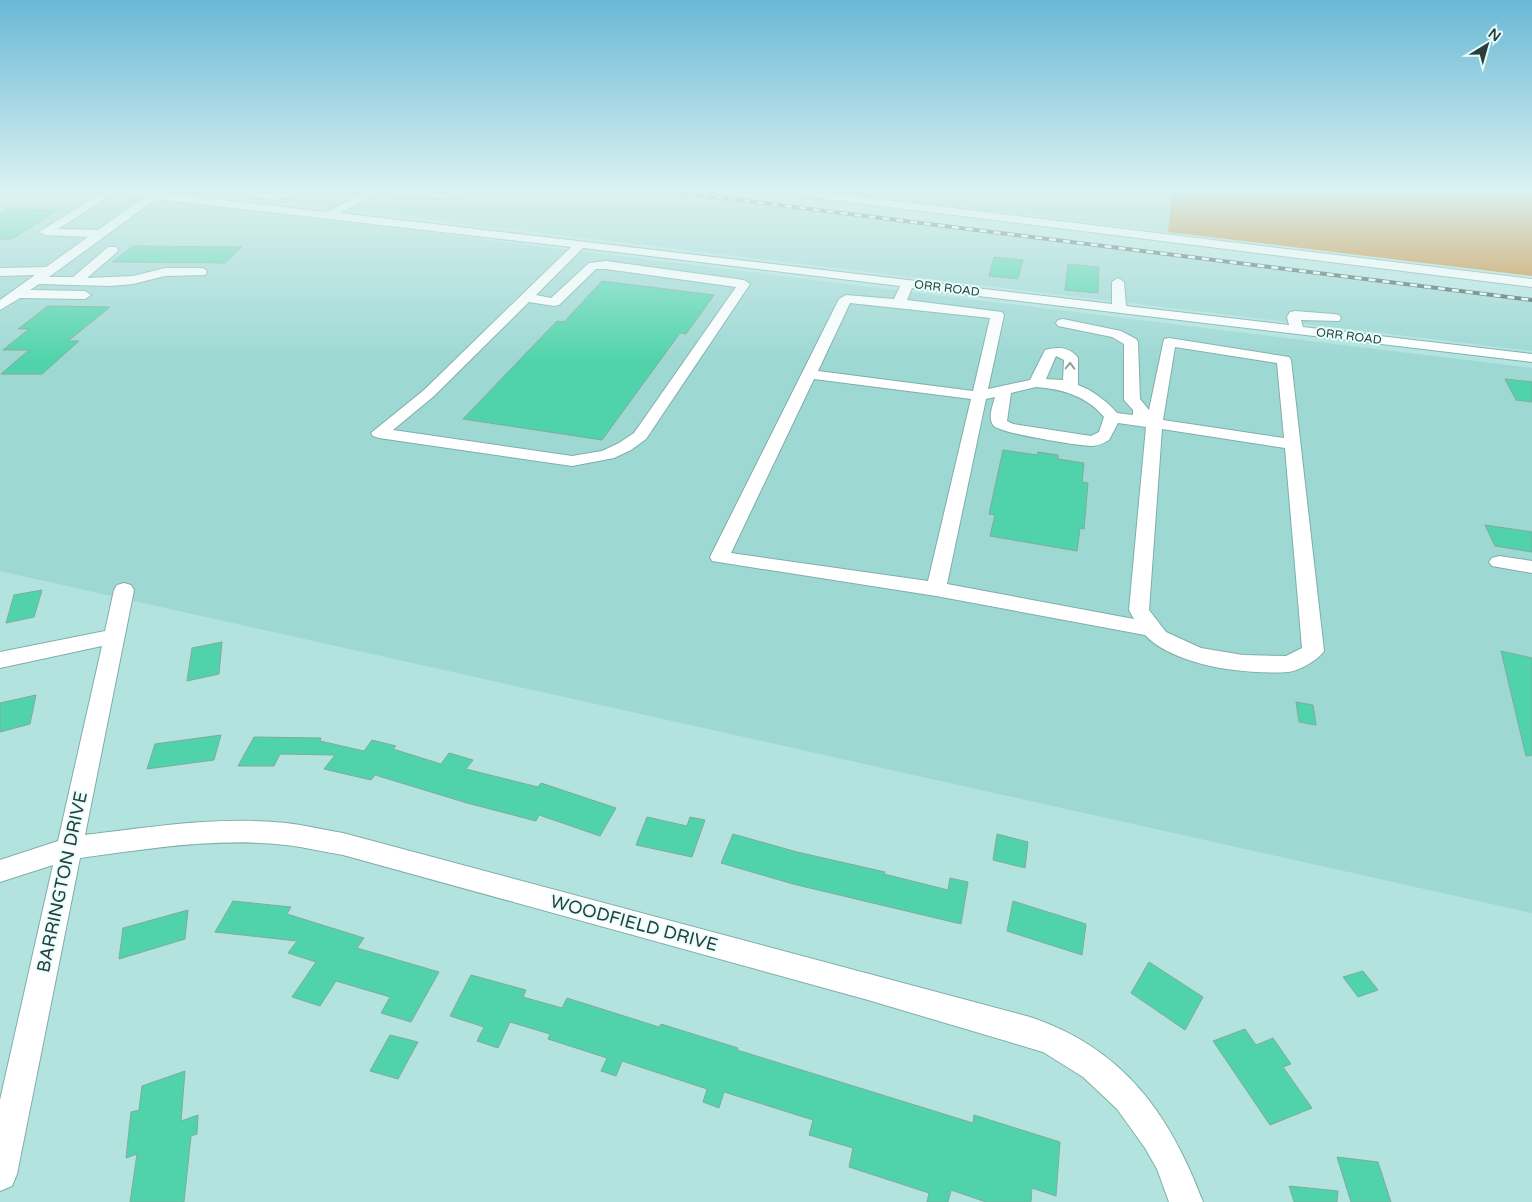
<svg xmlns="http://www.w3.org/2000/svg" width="1532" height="1202" font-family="'Varela Round',sans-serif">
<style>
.built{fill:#9dd8d3}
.forest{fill:#c8852c}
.building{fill:#50d3ab;stroke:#81aa9b}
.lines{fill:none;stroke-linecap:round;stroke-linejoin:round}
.minor-casing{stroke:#7faeaa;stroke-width:2}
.minor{fill:#fff;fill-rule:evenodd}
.rail-casing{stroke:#435c5a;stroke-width:4}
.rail{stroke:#e6fffc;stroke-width:2.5;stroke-dasharray:7;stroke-linecap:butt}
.oneway{stroke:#949e9e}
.labels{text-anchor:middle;stroke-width:4;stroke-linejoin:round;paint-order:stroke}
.far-street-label{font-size:12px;fill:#2a3e3c;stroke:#e6fffc}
.near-street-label{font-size:18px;fill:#2a3e3c;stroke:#e6fffc}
</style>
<rect width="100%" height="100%" fill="#b2e3df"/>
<g class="built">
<path d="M0 192H96L1532 368V913L0 571Z"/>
<path d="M199 192H678L1532 299V351Z"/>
<path d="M838 192H1172L1168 232Z"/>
</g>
<path class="forest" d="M1172 192H1532V276L1168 232Z"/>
<g class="building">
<path d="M7 209 58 210 12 239H0V214Z"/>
<path d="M133 246 242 247 225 263 112 262Z"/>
<path d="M994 257 1023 260 1018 279 989 276Z"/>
<path d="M1068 264 1099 267 1098 293 1065 290Z"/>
<path d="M602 281 714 295 686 334 680 333 602 440 463 419 557 321 564 322Z"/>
<path d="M48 306 110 307 68 341H79L42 374H1L29 350H3L29 329H18Z"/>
<path d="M1505 379 1532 382V402L1516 400Z"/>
<path d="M1003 450 1037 455 1038 452 1058 455V459L1084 463 1082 482 1088 483 1084 529 1080 528 1077 551 990 536 995 515 989 514Z"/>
<path d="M1485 525 1532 532V552L1495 546Z"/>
<path d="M42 590 34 617 6 623 14 595Z"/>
<path d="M222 642 219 674 187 681 192 648Z"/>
<path d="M1501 651 1532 658V755L1526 756Z"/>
<path d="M36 695 30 724 0 732V703Z"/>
<path d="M1296 702 1313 705 1316 725 1299 722Z"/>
<path d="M221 735 214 760 147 769 155 744Z"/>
<path d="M254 737 321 738 320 741 364 751 372 740 396 746 393 749 441 764 449 753 473 760 466 769 538 787 541 783 616 808 600 836 539 815 536 821 467 803 375 775 371 780 324 769 335 755 280 754 274 766H238Z"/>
<path d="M647 817 687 826 690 817 705 820 692 857 636 845Z"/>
<path d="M733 834 797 852 885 872 884 874 948 890 950 878 968 882 961 924 793 884 721 863Z"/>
<path d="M997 834 1028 842 1025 868 993 860Z"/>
<path d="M233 901 291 907 287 914 364 938 357 948 439 972 411 1022 381 1013 390 997 336 981 320 1006 292 997 316 962 288 953 297 941 215 932Z"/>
<path d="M1013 901 1086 924 1082 955 1007 931Z"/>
<path d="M188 910 185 939 119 959 123 928Z"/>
<path d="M1149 962 1203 997 1185 1030 1131 993Z"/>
<path d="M1363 971 1378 990 1358 997 1343 977Z"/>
<path d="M471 975 526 990 523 997 562 1008 567 998 659 1027 661 1024 738 1048 737 1050 973 1123 974 1115 1060 1142 1056 1196 1032 1188 1031 1202H986L951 1190 948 1202H927L929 1193 849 1167 853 1148 809 1135 813 1120 724 1092 719 1108 703 1102 707 1089 622 1061 616 1076 601 1071 607 1058 548 1039 550 1034 510 1022 498 1048 477 1041 484 1027 450 1016Z"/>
<path d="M1245 1029 1256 1045 1273 1038 1291 1064 1283 1067 1312 1108 1270 1125 1213 1041Z"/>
<path d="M390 1035 418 1042 398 1079 370 1071Z"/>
<path d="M185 1071 181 1121 198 1115 197 1134 191 1136 184 1202H130L137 1154 126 1158 131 1112 139 1110 142 1086Z"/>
<path d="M1337 1157 1378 1162 1391 1202H1351Z"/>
<path d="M1289 1186 1338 1191 1337 1202H1294Z"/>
</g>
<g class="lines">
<defs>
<g id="minor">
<path d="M103 192H116L58 229 98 230 144 197 124 195 119 192H155L327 212 364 192H381L340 213 1112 304V282L1118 278 1124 282 1126 306 1289 325 1287 317 1290 312 1295 311 1334 314 1339 315 1341 318 1339 321 1301 320 1303 327 1532 354V362L912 288 907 300 1002 312 1004 315 988 389 1030 380 1045 350C1058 347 1069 346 1078 358V385C1092 390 1107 401 1117 413L1133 415V410L1124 400V344L1112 337 1058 326 1056 323 1058 320 1063 319 1121 331 1136 339 1138 342 1140 399 1149 410 1164 339 1169 338 1289 357 1291 360 1324 651C1318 660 1299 671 1288 672 1259 674 1219 670 1192 661 1176 656 1156 647 1145 635L936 596 712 561 710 557 839 299 846 295 894 299 900 286 583 248 536 295 551 298 589 263 606 261 744 280 750 284 646 439 631 450 614 458 572 466 379 438 373 436 371 433 424 390 571 247 156 199 49 277H73L108 247H116L118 250 116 253 87 278 133 276 165 268H201L205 269 207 272 205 275 165 276 133 284 110 286 39 284 30 290 85 291 91 295 85 299 20 298 0 310V300L35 275 0 276V268L46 267 88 237 45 235 39 232ZM596 269H606L736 287 634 433 619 443 602 451 572 456 393 430 434 396 529 302 554 306 559 305ZM850 303 990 318 973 391 818 371ZM1175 347 1277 363 1284 438 1163 420ZM1056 356 1064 360 1063 380 1046 379ZM814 379 971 399 928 581 731 553ZM1036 387C1062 389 1087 396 1104 417L1099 432 1091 436 1013 424 1007 421 1011 393ZM995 397C993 405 987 419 994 426 1000 433 1079 446 1091 446 1098 446 1104 443 1109 440L1118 423 1146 427 1129 610 1134 619 947 584 986 399ZM1162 429 1285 448 1302 648 1286 656 1243 655 1201 648 1166 632 1149 610Z"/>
<path d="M241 192H301C290 203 253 201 241 192Z"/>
<path d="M387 192H471L448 199 392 195Z"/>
<path d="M788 192H822L1532 279V287L793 195Z"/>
<path d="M1499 556 1532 561V573L1492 566 1489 562 1492 558Z"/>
<path d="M124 583 131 585 134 590 85 835C151 827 220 816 286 823 305 825 324 830 343 833L1030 1017C1123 1048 1170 1114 1203 1202H1169L1157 1169 1145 1148 1117 1109 1083 1077 1043 1052 868 1000 343 855C324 852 305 847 286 845 218 837 148 849 80 858L17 1174 12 1186 0 1191V1100L53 865 0 882V860L58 841 102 646 0 668V652L105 631 114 590 117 585Z"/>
</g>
</defs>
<use href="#minor" class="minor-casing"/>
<use href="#minor" class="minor"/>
<defs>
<path id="rail" d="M674 192 1532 300"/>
</defs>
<use href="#rail" class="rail-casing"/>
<use href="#rail" class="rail"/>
</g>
<defs><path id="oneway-chevron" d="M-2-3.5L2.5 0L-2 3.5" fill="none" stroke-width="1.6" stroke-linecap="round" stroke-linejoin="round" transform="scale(1.25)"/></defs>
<use class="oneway" href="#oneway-chevron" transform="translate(1070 366) rotate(-89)"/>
<linearGradient id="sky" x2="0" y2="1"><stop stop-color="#69b8d5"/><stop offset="0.53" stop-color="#dcf2f1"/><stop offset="1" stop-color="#dcf2f1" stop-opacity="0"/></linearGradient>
<rect width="1532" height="361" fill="url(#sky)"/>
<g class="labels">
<g class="far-street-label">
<text transform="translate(947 288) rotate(7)" y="4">ORR ROAD</text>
<text transform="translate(1349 336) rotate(7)" y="4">ORR ROAD</text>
</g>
<g class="near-street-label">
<text transform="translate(62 882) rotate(-78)" y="6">BARRINGTON DRIVE</text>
<text transform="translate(634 923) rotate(15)" y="6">WOODFIELD DRIVE</text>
</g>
</g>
<g transform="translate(1487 45) rotate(37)" stroke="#e6fffc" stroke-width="4" paint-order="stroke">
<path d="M0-4L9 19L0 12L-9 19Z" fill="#2a3e3c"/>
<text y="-8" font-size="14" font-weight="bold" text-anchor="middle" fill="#2a3e3c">N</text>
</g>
</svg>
